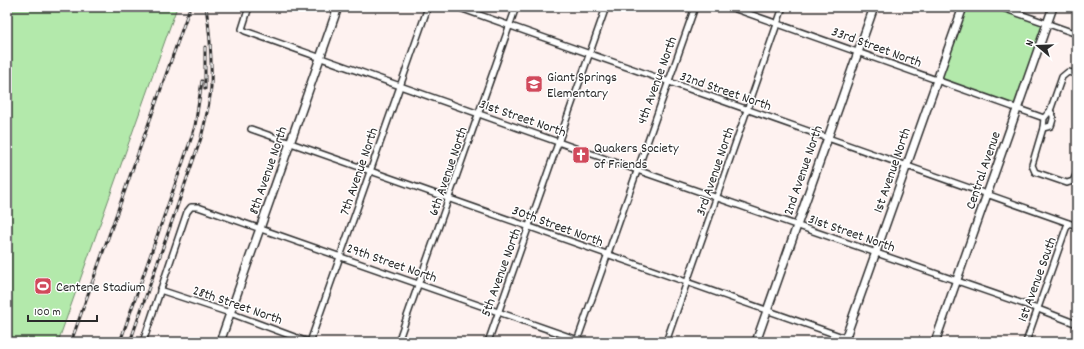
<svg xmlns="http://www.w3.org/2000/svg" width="1084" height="349" font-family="Dekko,sans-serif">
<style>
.green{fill:#b3e9ab;stroke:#6f8a6b}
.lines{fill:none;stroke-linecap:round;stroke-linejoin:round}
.street-casing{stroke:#2b2b2b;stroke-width:8}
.secondary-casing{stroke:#2b2b2b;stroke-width:10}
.street{stroke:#fff;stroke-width:5}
.secondary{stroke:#fff;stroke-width:7}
.rail-casing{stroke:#2b2b2b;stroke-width:3}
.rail{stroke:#fff;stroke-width:1.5;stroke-dasharray:4.5;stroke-linecap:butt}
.labels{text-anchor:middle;stroke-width:3;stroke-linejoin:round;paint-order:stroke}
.street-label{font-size:14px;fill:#2b2b2b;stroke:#fff}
.poi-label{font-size:14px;fill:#2b2b2b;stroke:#fff;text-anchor:start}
</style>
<rect width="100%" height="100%" fill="#fef2f0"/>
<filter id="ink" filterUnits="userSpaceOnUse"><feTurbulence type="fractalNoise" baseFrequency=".025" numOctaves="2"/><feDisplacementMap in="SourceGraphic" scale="8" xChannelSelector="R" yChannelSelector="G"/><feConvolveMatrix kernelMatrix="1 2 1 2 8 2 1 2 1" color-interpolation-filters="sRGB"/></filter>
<g filter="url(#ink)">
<g class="green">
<path d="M7 7H177L58 342H7Z"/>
<path d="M963 7H1000L1047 24 1017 109 936 80Z"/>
</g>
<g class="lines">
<defs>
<g id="street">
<path d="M249 7 242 29 245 31 637 170 1038 309 1077 324"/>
<path d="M457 7 1077 226"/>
<path d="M730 7 1044 118"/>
<path d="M1000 7 1077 34"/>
<path d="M1077 74 1068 72 1062 77 1050 111 1044 118 1043 128 1032 165 1035 172 1067 183 1073 181 1077 173"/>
<path d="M1043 128 1051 126C1053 119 1055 116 1050 111"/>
<path d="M251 129 857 342"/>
<path d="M160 290 230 313 308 342"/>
<path d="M577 341 695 7"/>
<path d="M143 342 187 212 191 207H198L584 342"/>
<path d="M310 342 428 7"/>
<path d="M398 342 516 7"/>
<path d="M488 342 606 7"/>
<path d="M666 342 783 7"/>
<path d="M1026 342 1068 223"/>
</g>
<g id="secondary">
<path d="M220 342 338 7"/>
<path d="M756 342 874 7"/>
<path d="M844 342 963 7"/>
<path d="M935 342 1053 7"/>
</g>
</defs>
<use href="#street" class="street-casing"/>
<use href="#secondary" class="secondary-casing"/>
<use href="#street" class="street"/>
<use href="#secondary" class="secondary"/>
<defs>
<g id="rail">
<path d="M205 47V89"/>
<path d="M71 342 189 10"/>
<path d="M120 342 191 139 195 126 202 81"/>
<path d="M130 342 201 138C205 121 210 104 211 87 212 60 210 33 206 7"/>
</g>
</defs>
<use href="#rail" class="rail-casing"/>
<use href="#rail" class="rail"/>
</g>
</g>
<defs>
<symbol id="school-square" viewBox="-11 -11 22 22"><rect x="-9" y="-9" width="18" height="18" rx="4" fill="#d1495b" stroke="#fff"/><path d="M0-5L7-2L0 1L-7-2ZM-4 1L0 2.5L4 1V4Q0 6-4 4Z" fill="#fff"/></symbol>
<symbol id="church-square" viewBox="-11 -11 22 22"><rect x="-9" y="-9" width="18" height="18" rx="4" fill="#d1495b" stroke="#fff"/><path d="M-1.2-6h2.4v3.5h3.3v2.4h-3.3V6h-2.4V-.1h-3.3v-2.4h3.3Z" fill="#fff"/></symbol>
<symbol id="stadium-square" viewBox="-11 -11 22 22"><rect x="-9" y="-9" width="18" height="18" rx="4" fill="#d1495b" stroke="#fff"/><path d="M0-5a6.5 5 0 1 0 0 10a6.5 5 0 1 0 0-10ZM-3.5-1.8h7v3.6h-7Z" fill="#fff"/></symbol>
</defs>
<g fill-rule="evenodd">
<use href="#school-square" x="524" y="74" width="20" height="20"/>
<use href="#church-square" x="571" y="145" width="20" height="20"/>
<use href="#stadium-square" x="33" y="276" width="20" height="20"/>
</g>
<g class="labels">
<g class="street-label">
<text transform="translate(877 46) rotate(20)" y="5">33rd Street North</text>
<text transform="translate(656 80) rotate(-70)" y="5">4th Avenue North</text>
<text transform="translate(726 90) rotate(19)" y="5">32nd Street North</text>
<text transform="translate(523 117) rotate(19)" y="5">31st Street North</text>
<text transform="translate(267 170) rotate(-71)" y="5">8th Avenue North</text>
<text transform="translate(802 170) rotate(-71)" y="5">2nd Avenue North</text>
<text transform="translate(891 170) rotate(-71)" y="5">1st Avenue North</text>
<text transform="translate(982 170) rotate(-71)" y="5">Central Avenue</text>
<text transform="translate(358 171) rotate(-71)" y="5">7th Avenue North</text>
<text transform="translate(447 171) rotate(-71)" y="5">6th Avenue North</text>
<text transform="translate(714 171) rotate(-71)" y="5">3rd Avenue North</text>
<text transform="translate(558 225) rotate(20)" y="5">30th Street North</text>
<text transform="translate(852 232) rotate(19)" y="5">31st Street North</text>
<text transform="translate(392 262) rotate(19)" y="5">29th Street North</text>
<text transform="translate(500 272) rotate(-70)" y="5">5th Avenue North</text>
<text transform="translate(1036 279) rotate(-70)" y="5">1st Avenue South</text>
<text transform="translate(238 304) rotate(19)" y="5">28th Street North</text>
</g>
<g class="poi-label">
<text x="547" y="81">Giant Springs<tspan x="547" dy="16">Elementary</tspan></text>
<text x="594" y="152">Quakers Society<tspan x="594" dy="16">of Friends</tspan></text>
<text x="56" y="291">Centene Stadium</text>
</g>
</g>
<rect width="1084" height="349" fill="none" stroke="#fff" stroke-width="24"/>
<rect x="12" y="12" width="1060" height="325" fill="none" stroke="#2b2b2b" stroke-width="1.5" filter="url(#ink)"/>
<g transform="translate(1038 46) rotate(289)" stroke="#ffffff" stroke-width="3" paint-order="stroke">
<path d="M0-3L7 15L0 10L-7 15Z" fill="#2b2b2b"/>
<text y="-6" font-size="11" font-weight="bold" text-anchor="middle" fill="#2b2b2b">N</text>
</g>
<path d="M28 315v6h69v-6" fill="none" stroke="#2b2b2b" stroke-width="2"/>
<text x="34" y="315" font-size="12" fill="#2b2b2b" stroke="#ffffff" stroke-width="3" paint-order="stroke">100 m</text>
</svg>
